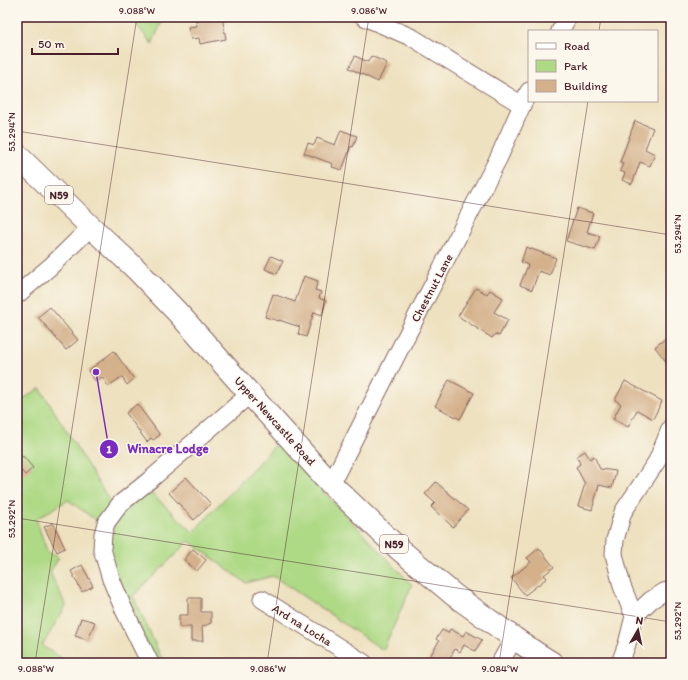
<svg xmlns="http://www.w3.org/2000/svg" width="688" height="680" font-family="Itim,sans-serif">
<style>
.green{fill:#aed985;stroke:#7c7c58}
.building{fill:#d4b18b}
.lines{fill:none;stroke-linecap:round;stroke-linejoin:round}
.minor-casing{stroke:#83635f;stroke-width:19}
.major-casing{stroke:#83635f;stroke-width:24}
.minor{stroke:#fff;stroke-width:17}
.major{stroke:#fff;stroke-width:22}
.ticks{fill:none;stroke:#4a1f2b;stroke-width:1;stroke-opacity:0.45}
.labels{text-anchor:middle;stroke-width:3;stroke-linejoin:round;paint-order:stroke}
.shield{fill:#fbf7ec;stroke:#7f6065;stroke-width:1}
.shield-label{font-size:11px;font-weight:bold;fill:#4a1f2b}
.street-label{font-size:12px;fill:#4a1f2b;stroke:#fbf7ec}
.leader{fill:none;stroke:#7b2cbf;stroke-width:1.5}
.callout-dot{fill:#7b2cbf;stroke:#fbf7ec;stroke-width:1.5}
.mark-label{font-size:12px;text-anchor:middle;font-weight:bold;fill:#fff}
.callout-label{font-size:13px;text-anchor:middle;font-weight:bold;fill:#7b2cbf;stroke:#fbf7ec;stroke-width:3;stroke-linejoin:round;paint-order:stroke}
.neatline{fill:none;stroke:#4a1f2b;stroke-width:1.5}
.ticks-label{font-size:10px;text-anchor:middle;fill:#4a1f2b}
</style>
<rect width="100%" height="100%" fill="#fbf7ec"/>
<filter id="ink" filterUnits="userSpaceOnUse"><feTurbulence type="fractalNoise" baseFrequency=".025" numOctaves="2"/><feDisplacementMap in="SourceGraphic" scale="8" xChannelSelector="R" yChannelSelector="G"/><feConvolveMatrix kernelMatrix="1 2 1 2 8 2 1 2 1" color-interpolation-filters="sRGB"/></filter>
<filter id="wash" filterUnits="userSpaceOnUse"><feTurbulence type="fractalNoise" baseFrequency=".012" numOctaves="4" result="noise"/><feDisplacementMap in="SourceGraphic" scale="16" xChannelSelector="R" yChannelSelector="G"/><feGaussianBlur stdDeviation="0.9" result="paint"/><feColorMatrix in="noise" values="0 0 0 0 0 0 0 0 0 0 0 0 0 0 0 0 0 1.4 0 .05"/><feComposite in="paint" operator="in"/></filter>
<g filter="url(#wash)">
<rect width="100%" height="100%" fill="#eee1c0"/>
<g class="green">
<path d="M130 17H164L152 44Z"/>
<path d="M40 388 112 505 100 523 68 500 36 519 47 551 59 558 50 572 66 606 42 646 70 663H17V403Z"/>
<path d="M276 444 343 512 412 585 383 650 273 576 246 583 189 541 133 596 160 655 168 663H163L153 659 110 559 108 535 121 513 148 490 193 532Z"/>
</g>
<g id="blocks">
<g class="building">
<path d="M195 17H222L226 39 200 44 199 38 191 39 188 27 197 26Z"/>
<path d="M355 56 368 62 371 56 387 63 378 82 349 68Z"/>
<path d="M635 121 653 128 645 149 655 154 650 166 640 162 632 184 622 180 625 173 620 171 623 163 620 162Z"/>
<path d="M341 130 357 136 353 147 351 146 342 170 332 167 333 164 304 153 308 143 314 145 317 138 335 145Z"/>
<path d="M577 208 593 213 587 232 600 236 595 250 566 241Z"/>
<path d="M526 247 556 258 550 275 539 271 532 290 520 285 528 265 521 262Z"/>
<path d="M271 256 283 261 277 274 265 269Z"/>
<path d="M304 276 318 281 315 290 321 292 319 298 326 301 322 315 314 312 306 337 298 334 300 327 279 320V321L265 317 273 294 295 302Z"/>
<path d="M476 288 487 294 490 290 503 298 494 312 508 320 499 336 495 334 492 338 458 316Z"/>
<path d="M50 307 78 340 66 350 38 317Z"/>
<path d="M671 334V368L655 347Z"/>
<path d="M114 351 134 379 127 385 122 377 108 386 102 377 96 382 88 371Z"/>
<path d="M449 380 474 393 460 419 435 406Z"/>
<path d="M625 381 662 401 653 419 637 410 628 427 613 419 621 404 615 400Z"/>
<path d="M137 404 160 435 153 440 151 438 147 442 126 413Z"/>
<path d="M585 451 590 459 594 456 600 469 616 471 612 488 599 485 592 510 578 506 585 484 576 467 580 464 577 456Z"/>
<path d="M23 456 33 468 25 475 17 466V461Z"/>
<path d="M186 477 211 504 194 520 169 493Z"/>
<path d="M436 482 468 510 453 527 431 507 435 503 425 494Z"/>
<path d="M53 523 65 548 57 552 44 527Z"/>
<path d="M539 548 554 567 544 575 547 578 525 595 511 578 531 562 527 558Z"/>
<path d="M193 549 206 560 197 571 184 560Z"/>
<path d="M82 565 93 586 82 592 71 571Z"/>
<path d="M188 598H201V612H211V623L202 627 203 641H191V627H179V615H188Z"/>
<path d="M81 618 95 622 88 640 75 636Z"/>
<path d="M450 629 463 636 466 631 482 640 475 651 464 645 460 652 455 649 447 663H426L439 641 436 639 442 630 448 633Z"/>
</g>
</g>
</g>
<g filter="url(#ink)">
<use href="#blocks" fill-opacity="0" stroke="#83635f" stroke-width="1"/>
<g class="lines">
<defs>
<g id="minor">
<path d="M364 17 413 38 522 105"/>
<path d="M560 31 568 17"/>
<path d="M17 295 51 266 91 227"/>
<path d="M331 484 410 329 499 157 522 105 529 91"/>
<path d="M262 599 364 663"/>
<path d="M634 616 622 586 614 554 615 540 623 512 657 461 671 427"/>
<path d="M150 663 124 610 111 579 102 549 103 534 106 523 120 504 151 479 250 394"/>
<path d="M500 663 514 638"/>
<path d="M620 663 627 644 634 616 651 600 664 592 671 590"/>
</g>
<path id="major" d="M17 155 91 227 137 270 179 314 250 394 331 484 399 549 454 595 514 638 536 653 552 663"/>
</defs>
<use href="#minor" class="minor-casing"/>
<use href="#major" class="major-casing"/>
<use href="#minor" class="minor"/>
<use href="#major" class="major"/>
</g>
</g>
<path class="ticks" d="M599 31 601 17M17 131 671 235M17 518 671 622M35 663 137 17M267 663 369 17M499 663 588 101"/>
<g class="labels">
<g class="shield">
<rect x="45" y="186" width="28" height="18" rx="3"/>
<rect x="380" y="535" width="28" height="18" rx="3"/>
</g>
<g class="shield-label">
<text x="59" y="199">N59</text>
<text x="394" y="548">N59</text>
</g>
<g class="street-label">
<text transform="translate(432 288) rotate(-62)" y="4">Chestnut Lane</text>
<text transform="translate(275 421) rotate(48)" y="4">Upper Newcastle Road</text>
<text transform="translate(302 625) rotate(32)" y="4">Ard na Locha</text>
</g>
</g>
<path class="leader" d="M96 372L109 449"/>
<g class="callout-dot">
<circle cx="96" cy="372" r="4"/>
<circle cx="109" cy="449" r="10"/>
</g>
<g class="mark-label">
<text x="109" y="453">1</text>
</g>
<g class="callout-label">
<text x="168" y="453">Winacre Lodge</text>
</g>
<rect width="688" height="680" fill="none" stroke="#fbf7ec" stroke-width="44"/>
<rect x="528" y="30" width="130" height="72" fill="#fbf7ec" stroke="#b4a19f"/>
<rect x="536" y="43" width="20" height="6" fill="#ffffff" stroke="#b4a19f"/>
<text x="564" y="50" font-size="12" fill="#4a1f2b">Road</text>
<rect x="536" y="60" width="20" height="12" fill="#aed985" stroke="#b4a19f"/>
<text x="564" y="70" font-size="12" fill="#4a1f2b">Park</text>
<rect x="536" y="80" width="20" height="12" fill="#d4b18b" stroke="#b4a19f"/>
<text x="564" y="90" font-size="12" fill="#4a1f2b">Building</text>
<g transform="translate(638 630) rotate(9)" stroke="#fbf7ec" stroke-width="3" paint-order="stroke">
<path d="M0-3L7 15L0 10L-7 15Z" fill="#4a1f2b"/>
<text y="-6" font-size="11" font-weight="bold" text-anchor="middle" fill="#4a1f2b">N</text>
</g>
<path d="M32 48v6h86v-6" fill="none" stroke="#4a1f2b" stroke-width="2"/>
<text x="38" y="48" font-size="12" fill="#4a1f2b" stroke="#fbf7ec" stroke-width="3" paint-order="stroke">50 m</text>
<rect x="22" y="22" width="644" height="636" class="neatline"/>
<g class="ticks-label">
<text x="137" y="14">9.088°W</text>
<text x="369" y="14">9.086°W</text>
<text transform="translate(11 132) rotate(-90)" y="4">53.294°N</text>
<text transform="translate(677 234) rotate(-90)" y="4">53.294°N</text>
<text transform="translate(11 519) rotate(-90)" y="4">53.292°N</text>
<text transform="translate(677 621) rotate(-90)" y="4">53.292°N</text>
<text x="36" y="672">9.088°W</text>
<text x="268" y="672">9.086°W</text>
<text x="500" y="672">9.084°W</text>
</g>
</svg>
